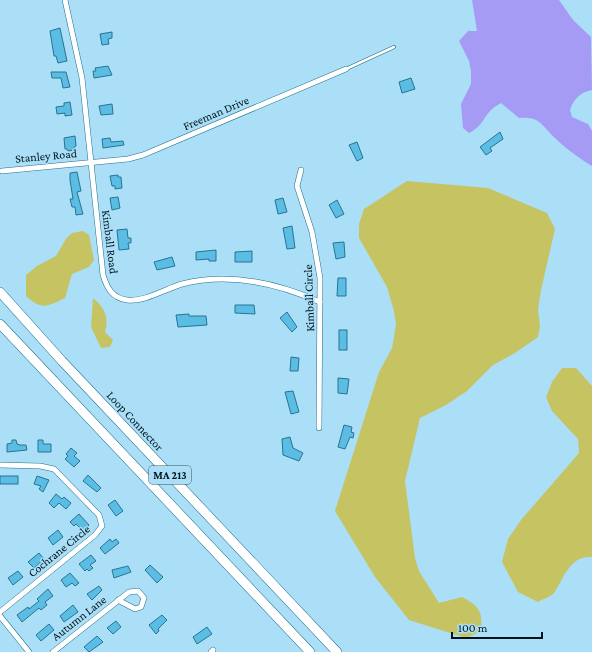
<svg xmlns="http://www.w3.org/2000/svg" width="592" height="652" font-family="'Crimson Pro',serif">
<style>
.green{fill:#c6c362}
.water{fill:#a59bf5}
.building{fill:#5bbce4;stroke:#287491}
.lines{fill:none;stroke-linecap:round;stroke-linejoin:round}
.lane-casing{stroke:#23708d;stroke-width:4}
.street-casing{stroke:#23708d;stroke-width:6}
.highway-casing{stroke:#23708d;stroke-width:10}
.lane{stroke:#fff;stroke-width:2.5}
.street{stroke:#fff;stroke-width:5}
.highway{stroke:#fff;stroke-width:9}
.labels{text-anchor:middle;stroke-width:3;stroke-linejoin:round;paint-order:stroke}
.shield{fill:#aadff7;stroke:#34515e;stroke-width:1}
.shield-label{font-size:11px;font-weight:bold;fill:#01141d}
.street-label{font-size:12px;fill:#01141d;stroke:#aadff7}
</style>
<rect width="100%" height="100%" fill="#aadff7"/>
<g class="green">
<path d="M407 181 488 188 547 213 555 229 541 290 538 309 540 326 538 337 515 353 493 365 467 391 446 405 420 418 405 481 415 558 419 571 439 603 462 597C479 606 484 612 480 632L466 638 409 620 375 577 335 511 379 372 392 348 396 325 394 311 387 287 359 238V224L364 209Z"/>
<path d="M83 231 89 235 94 260 89 267 72 274 65 298C46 307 42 310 26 296V275L37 266 56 256 66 239 72 233Z"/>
<path d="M93 298C105 308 109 317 105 332L113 340 110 347 101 348 91 327Z"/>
<path d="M562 368H576L592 386V557C570 555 564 578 554 593 551 597 542 599 538 602L518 592 502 562 508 539 521 520 579 453 578 439 552 411 546 397 552 382Z"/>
</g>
<path class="water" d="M472 0H559L573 20 591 37 592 90C579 93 574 99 570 110L572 117 588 124 592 131V166C579 158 565 148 555 138 541 125 540 116 519 118L501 103C482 113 486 125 469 133L463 128 461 104 471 84V71L469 61 459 41 468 31H477Z"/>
<g class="building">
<path d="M60 28 67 61 58 63 56 56H54L50 31Z"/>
<path d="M112 32V38L108 39 109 44 102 45 100 34Z"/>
<path d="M108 66 112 75 94 78 93 71H96L95 68Z"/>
<path d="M51 72H66L70 87 63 88 61 78H52Z"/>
<path d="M411 78 415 89 402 93 399 82Z"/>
<path d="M70 102 72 115 65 116V113L57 114 56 107 64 106V103Z"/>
<path d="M112 104 113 114 101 115 99 106Z"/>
<path d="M500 132 503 139 490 148 492 151 486 155 480 147Z"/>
<path d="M75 136 76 146 74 147V150L68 151 67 149H65L64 138Z"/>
<path d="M110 138 111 142 123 141 124 145 103 148 102 139Z"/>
<path d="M357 142 363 158 357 161 349 145Z"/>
<path d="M77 172 81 191 77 192 83 214 76 215 75 207H72L70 199H73L70 180V173Z"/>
<path d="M118 175V177H121L122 188 115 189V186H112L110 176Z"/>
<path d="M118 197 120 208 112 210 110 198Z"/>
<path d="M283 198 287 212 278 214 275 200Z"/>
<path d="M337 200 344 214 336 218 329 205Z"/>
<path d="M292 226 295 248 287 249 283 228Z"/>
<path d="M127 229 128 238H131V243H128L129 249 119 250 117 230Z"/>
<path d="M344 242 345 257 336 259 333 243Z"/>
<path d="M216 250V261H209V259L196 260V252Z"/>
<path d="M252 251V262H235V252Z"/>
<path d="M172 257 175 266 157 270 154 262Z"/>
<path d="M338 278H346V296H337Z"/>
<path d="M235 305H254L255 314 235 313Z"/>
<path d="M287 312 297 327 292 332 280 318Z"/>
<path d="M189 314V316H206L207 325 178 327 176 315Z"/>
<rect x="339" y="330" width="8" height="20"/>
<path d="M291 357 299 358 298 371H290Z"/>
<path d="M338 378 349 379 347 394 338 393Z"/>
<path d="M293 391 299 412 291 414 285 392Z"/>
<path d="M344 425 352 427 351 432 354 433 353 438 350 437 345 449 338 447Z"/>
<path d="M290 437 293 448 303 453 299 461 283 455 282 439Z"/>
<path d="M12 440H16L17 444 20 445H26L27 450 7 452V444L12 443Z"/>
<path d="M38 440H43V444H51V452H38Z"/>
<path d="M71 448 77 453 74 456 80 461 74 467 65 459 68 456 66 454Z"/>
<path d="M88 475 101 488 97 492 83 481Z"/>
<rect x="0" y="476" width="18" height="8"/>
<path d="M37 476 49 480 43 492 39 489 41 486 34 484Z"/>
<path d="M56 494 62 499 64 497 71 503 66 509 59 503 54 508 49 503Z"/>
<path d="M115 500 123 511 116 516 108 505Z"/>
<path d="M79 514 89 525 83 531 76 524 74 526 70 522Z"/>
<path d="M58 530 63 537 53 545 48 538Z"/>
<path d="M110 539 112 542 116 539 119 543 105 554 100 548Z"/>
<path d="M39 553 44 559 34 568 28 562Z"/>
<path d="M91 555 96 561 90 565 93 568 89 571 87 569 85 571 79 564Z"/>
<path d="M150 565 163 577 157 583 145 570Z"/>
<path d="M128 566 131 572 114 578 112 570Z"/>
<path d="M18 571 23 577 13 585 8 578Z"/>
<path d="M70 573 79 583 75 586 72 583 66 587 61 580Z"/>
<path d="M99 586 102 590 92 600 87 594Z"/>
<path d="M48 589 53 596 45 602 47 605 41 610 39 608 22 622 17 615 28 607 29 609 39 601 37 599Z"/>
<path d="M73 605 78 612 64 622 60 616Z"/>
<path d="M162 615 167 620 158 629 159 631 156 634 149 625Z"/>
<path d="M116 621 121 627 113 634 107 628Z"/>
<path d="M49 624 54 630 41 641 36 635Z"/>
<path d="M207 627 212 634 197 644 193 637Z"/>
<path d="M97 636 103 642 89 652 84 647Z"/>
</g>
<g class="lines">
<defs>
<path id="lane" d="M346 69 394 47"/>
<g id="street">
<path d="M65 0 82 78 103 275C107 288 112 298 127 300 145 302 165 289 182 284 229 272 277 283 320 302"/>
<path d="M301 170 297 186 312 232 320 278 319 428"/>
<path d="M2 171 128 159 143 155 346 69"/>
<path d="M0 465 40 466 54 469 99 515 102 526 95 535 0 612"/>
<path d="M0 616 29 652"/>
<path d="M53 652 129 592 138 591 144 598 141 607 135 609 118 600"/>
<path d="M211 652 213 650"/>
</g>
<g id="highway">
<path d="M0 292 62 361 337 652"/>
<path d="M0 324 310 652"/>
</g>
</defs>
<use href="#lane" class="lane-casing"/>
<use href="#street" class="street-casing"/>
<use href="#highway" class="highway-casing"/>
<use href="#lane" class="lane"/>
<use href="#street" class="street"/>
<use href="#highway" class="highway"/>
</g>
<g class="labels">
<rect class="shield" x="149" y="466" width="42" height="18" rx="3"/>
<g class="shield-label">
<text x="170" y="479">MA 213</text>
</g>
<g class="street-label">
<text transform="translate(216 113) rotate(-23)" y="4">Freeman Drive</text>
<text transform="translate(46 156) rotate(-5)" y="4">Stanley Road</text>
<text transform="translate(110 242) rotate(83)" y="4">Kimball Road</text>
<text transform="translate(309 298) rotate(-92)" y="4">Kimball Circle</text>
<text transform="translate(135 421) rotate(47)" y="4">Loop Connector</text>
<text transform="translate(59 551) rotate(-39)" y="4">Cochrane Circle</text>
<text transform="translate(79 618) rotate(-38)" y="4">Autumn Lane</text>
</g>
</g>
<path d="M452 632v6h90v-6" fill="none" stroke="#01141d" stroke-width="2"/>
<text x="458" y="632" font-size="12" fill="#01141d" stroke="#aadff7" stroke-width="3" paint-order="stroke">100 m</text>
</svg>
